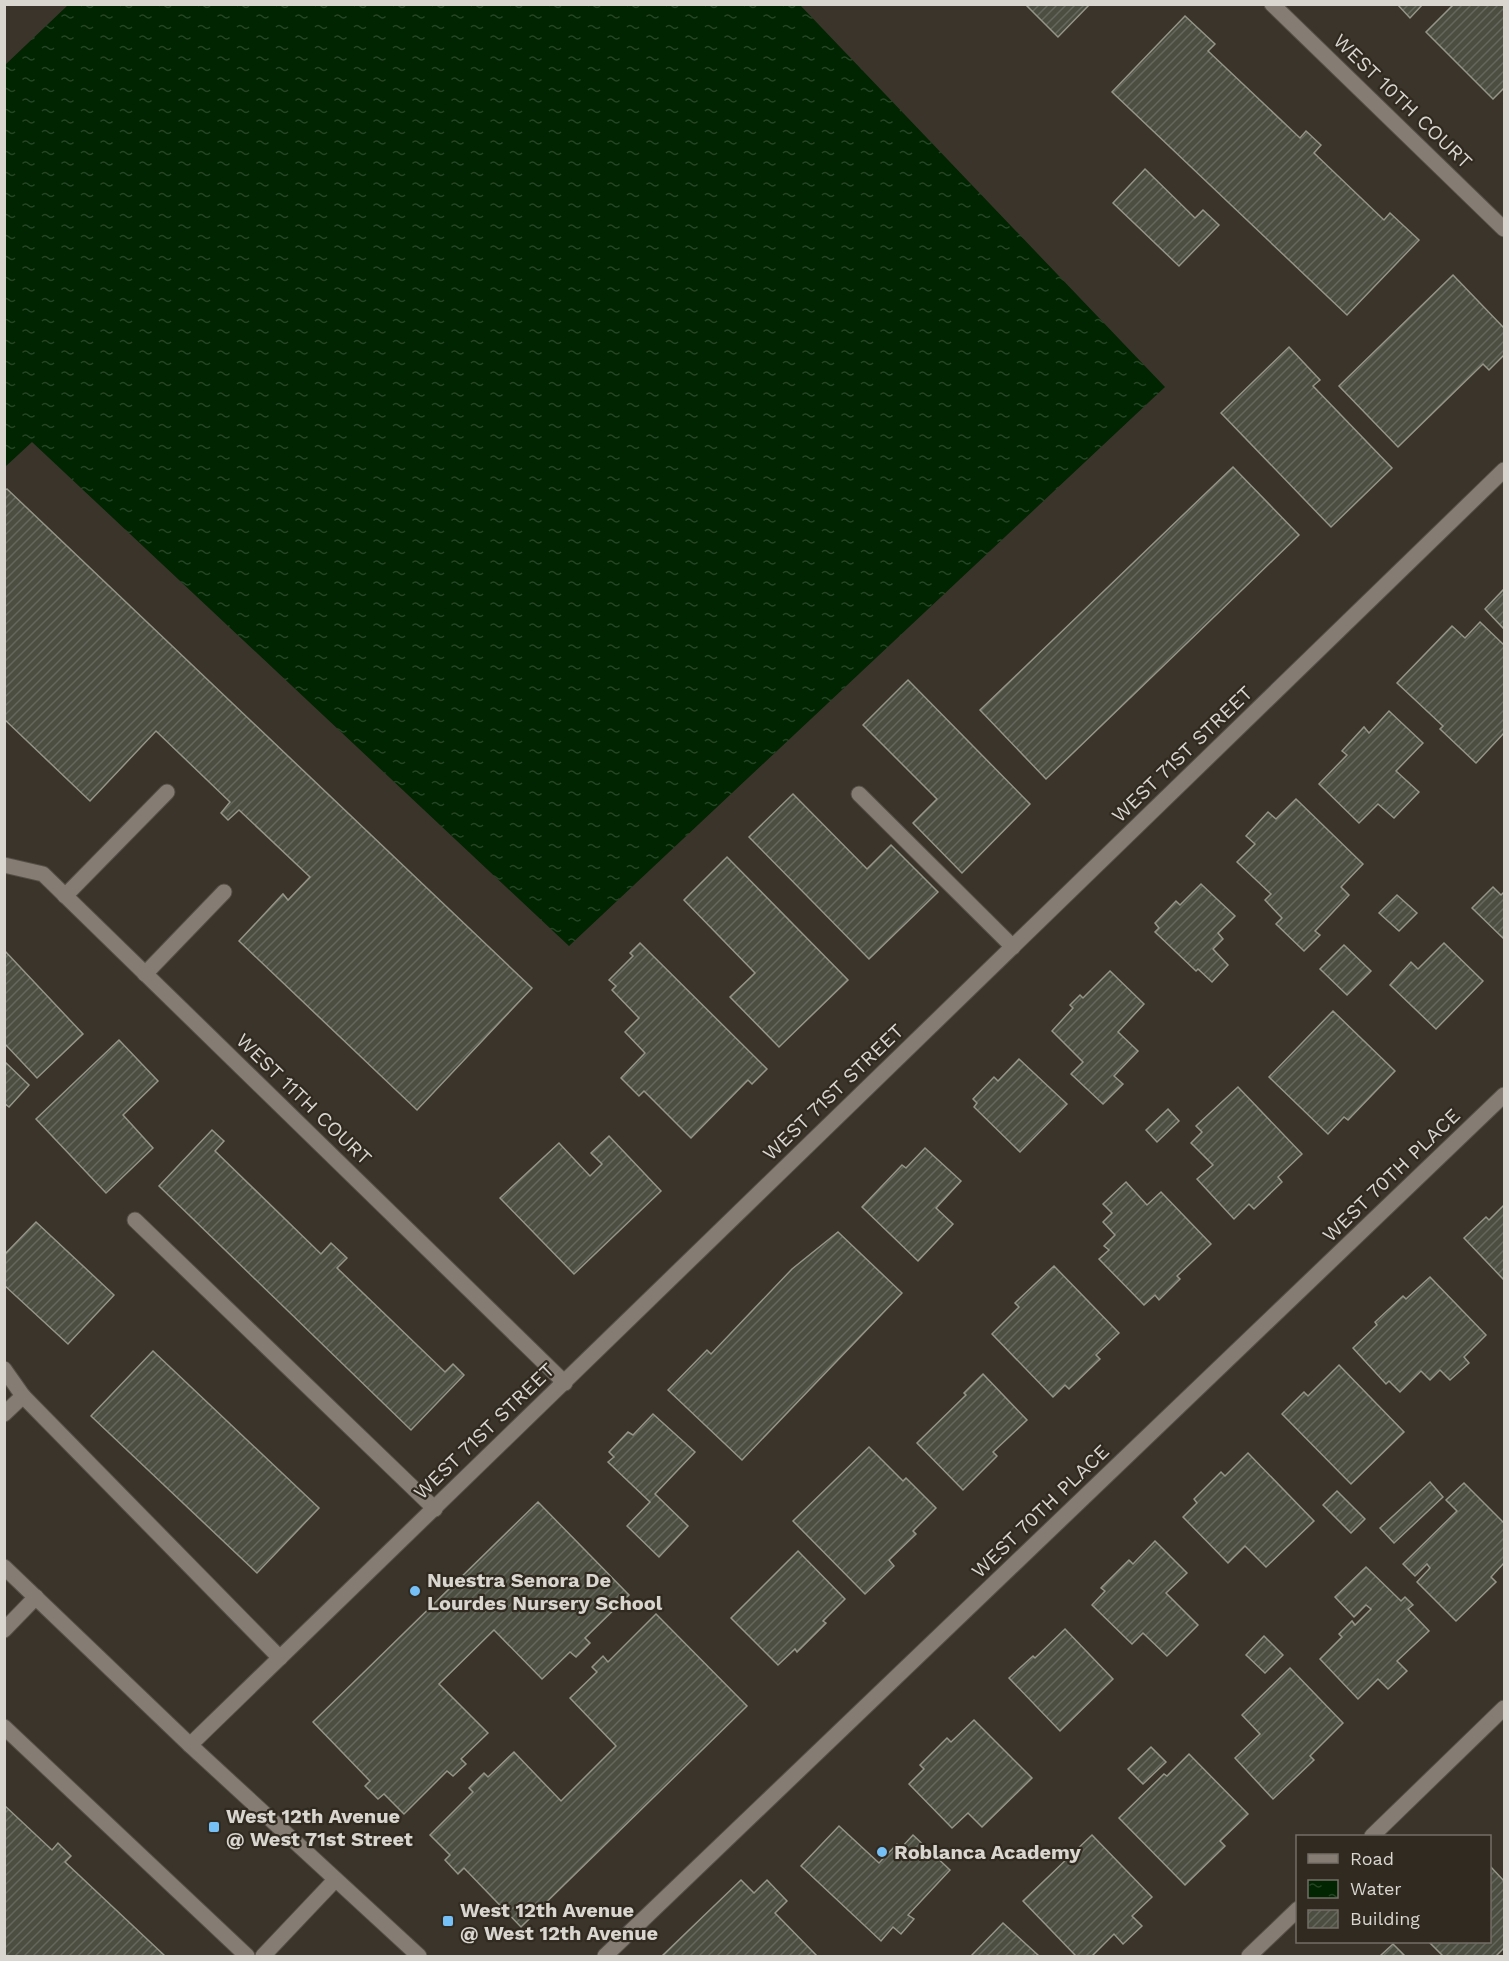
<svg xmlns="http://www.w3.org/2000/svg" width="1509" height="1961" font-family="'Work Sans',sans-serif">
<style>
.water{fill:url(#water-ripples)}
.building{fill:url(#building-hatch);stroke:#949488;stroke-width:1.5}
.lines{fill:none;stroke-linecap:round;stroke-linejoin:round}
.service-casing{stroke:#554f48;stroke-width:17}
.minor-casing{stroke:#554f48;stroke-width:17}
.secondary-casing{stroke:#554f48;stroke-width:17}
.service{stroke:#857d73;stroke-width:15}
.minor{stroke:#857d73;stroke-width:15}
.secondary{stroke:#857d73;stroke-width:15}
.poi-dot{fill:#75c0f6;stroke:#302a21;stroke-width:2}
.labels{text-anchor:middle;stroke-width:4.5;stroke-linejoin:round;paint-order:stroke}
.street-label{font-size:20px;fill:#d9d5cf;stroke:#302a21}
.poi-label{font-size:20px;font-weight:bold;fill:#d9d5cf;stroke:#302a21;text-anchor:start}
</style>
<defs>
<pattern id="water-ripples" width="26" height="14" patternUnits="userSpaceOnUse" patternTransform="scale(1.5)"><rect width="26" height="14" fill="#002500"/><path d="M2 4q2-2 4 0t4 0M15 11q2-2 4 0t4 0" fill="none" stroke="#254424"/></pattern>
<pattern id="building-hatch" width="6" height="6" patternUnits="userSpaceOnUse" patternTransform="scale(1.5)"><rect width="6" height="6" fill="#4d4e42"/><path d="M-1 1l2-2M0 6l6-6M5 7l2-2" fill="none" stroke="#66675c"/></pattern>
</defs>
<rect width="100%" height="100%" fill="#3a342a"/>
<path class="water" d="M68 5H800L1165 387 569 946 32 442 5 467V65Z"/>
<g class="building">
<path d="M1025 4H1090L1058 37Z"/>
<path d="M1397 4H1423L1410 18Z"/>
<path d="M1454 4H1504V88L1493 99 1426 32Z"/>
<path d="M1185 16 1215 44 1208 51 1300 138 1306 131 1321 145 1314 153 1384 220 1390 213 1419 240 1347 315 1112 92Z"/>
<path d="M1145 169 1195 218 1203 210 1219 225 1179 266 1113 203Z"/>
<path d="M1453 275 1504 328V355L1489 370 1483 364 1398 447 1339 386Z"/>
<path d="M1289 347 1320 380 1313 386 1392 468 1331 527 1221 413Z"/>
<path d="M1233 467 1299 535 1046 779 980 710Z"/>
<path d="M7 489 532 988 417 1110 239 941 283 894 288 900 310 877 239 810 228 820 221 813 230 802 156 731 90 801 4 719V491Z"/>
<path d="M1504 589V629L1485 609Z"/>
<path d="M1480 622 1504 645V733L1476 763 1440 729 1443 726 1397 683 1452 626 1465 638Z"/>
<path d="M908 680 1030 804 962 873 913 823 937 799 863 725Z"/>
<path d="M1389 711 1423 743 1396 771 1419 792 1394 818 1378 804 1359 823 1319 784 1347 755 1342 751 1364 727 1369 733Z"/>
<path d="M793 794 867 869 891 845 938 892 869 959 749 837Z"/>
<path d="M1296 799 1363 864 1341 887 1349 895 1315 931 1320 935 1304 951 1276 924 1282 918 1265 900 1271 894 1237 862 1255 844 1246 836 1268 812 1276 819Z"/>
<path d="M727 857 848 980 779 1047 730 997 755 973 684 900Z"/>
<path d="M1201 884 1235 916 1218 933 1223 939 1213 949 1228 965 1212 982 1198 969 1196 971 1155 932 1159 928 1155 923 1176 901 1180 905Z"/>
<path d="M1493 887 1501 895 1504 892V939L1472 908Z"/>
<path d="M1397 895 1417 913 1399 931 1379 913Z"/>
<path d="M640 943 767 1069 752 1084 748 1080 691 1138 644 1091 639 1096 621 1078 645 1053 625 1032 639 1018 612 990 616 986 609 980 633 956 630 953Z"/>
<path d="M1444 943 1483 981 1436 1029 1390 985 1411 962 1418 969Z"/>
<path d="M1344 945 1371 971 1347 995 1320 969Z"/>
<path d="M4 950 83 1034 37 1078 4 1043Z"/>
<path d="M1110 971 1144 1004 1118 1032 1138 1051 1114 1076 1123 1084 1103 1104 1071 1074 1083 1062 1052 1031 1073 1008 1070 1005 1080 995 1083 998Z"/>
<path d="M1333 1011 1395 1071 1348 1120 1344 1117 1328 1134 1269 1077Z"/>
<path d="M119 1040 158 1081 123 1115 153 1148 106 1193 36 1119Z"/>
<path d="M1019 1059 1067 1104 1020 1152 974 1107 977 1103 973 1099 994 1077 998 1081Z"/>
<path d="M4 1061 29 1085 9 1107 4 1103Z"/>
<path d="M1238 1087 1302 1154 1278 1177 1282 1182 1254 1209 1249 1204 1234 1219 1197 1179 1213 1165 1191 1143 1202 1132 1196 1126Z"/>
<path d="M1168 1109 1179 1121 1157 1142 1146 1130Z"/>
<path d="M212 1130 224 1141 215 1151 321 1254 331 1243 347 1258 337 1268 445 1372 453 1364 464 1375 411 1430 159 1186Z"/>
<path d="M609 1136 661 1191 574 1274 500 1198 559 1143 590 1176 602 1164 591 1153Z"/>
<path d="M925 1148 961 1181 936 1208 953 1224 918 1261 862 1207 902 1165 906 1168Z"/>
<path d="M1126 1182 1147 1205 1161 1192 1211 1244 1177 1276 1180 1279 1159 1300 1155 1295 1144 1305 1099 1259 1109 1250 1104 1246 1115 1235 1103 1222 1112 1213 1103 1204Z"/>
<path d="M1504 1205V1280L1464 1238 1486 1217 1489 1220Z"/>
<path d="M36 1222 114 1295 68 1344 4 1285V1255Z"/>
<path d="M838 1232 902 1293 742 1460 668 1390 707 1350 711 1354 792 1269Z"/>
<path d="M1054 1266 1119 1333 1096 1355 1100 1359 1069 1389 1065 1385 1053 1397 992 1334 1019 1307 1015 1303Z"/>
<path d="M1430 1277 1486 1335 1464 1357 1469 1363 1450 1380 1440 1370 1430 1380 1421 1371 1400 1392 1389 1381 1386 1384 1353 1348 1377 1325 1375 1322 1403 1296 1406 1299Z"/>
<path d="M153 1351 319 1508 257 1573 91 1416Z"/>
<path d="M1339 1365 1404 1432 1351 1484 1282 1414 1304 1392 1308 1396Z"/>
<path d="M983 1374 1027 1420 993 1452 997 1456 963 1490 917 1443 966 1395 964 1393Z"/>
<path d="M653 1414 695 1452 655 1494 688 1526 659 1557 627 1526 650 1502 608 1462 614 1457 609 1452 628 1432 633 1435Z"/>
<path d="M869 1447 903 1481 906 1478 936 1508 913 1531 916 1534 889 1560 894 1566 865 1594 793 1521Z"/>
<path d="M1248 1453 1314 1521 1266 1567 1245 1546 1228 1563 1183 1517 1197 1503 1194 1499 1221 1472 1225 1476Z"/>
<path d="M1430 1482 1443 1497 1394 1543 1380 1528Z"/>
<path d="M1464 1483 1504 1523V1563L1491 1577 1496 1582 1456 1621 1417 1582 1430 1568 1427 1564 1415 1576 1403 1564 1457 1511 1446 1500Z"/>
<path d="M1337 1491 1365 1519 1351 1533 1323 1505Z"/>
<path d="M538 1502 629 1595 585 1638 590 1643 576 1657 570 1652 542 1679 494 1630 439 1684 488 1733 461 1759 466 1764 453 1776 447 1771 404 1814 384 1794 378 1799 365 1786 370 1781 313 1722Z"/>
<path d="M1155 1541 1187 1573 1166 1593 1198 1625 1167 1656 1143 1633 1132 1644 1092 1605 1105 1591 1101 1588 1129 1560 1133 1564Z"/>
<path d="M798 1551 845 1599 823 1621 826 1623 797 1652 795 1649 778 1665 731 1618Z"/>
<path d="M1366 1567 1401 1601 1405 1597 1413 1605 1408 1609 1429 1631 1397 1661 1407 1671 1388 1689 1378 1679 1358 1699 1320 1659 1342 1637 1339 1634 1352 1621 1355 1625 1371 1609 1366 1605 1354 1617 1335 1597Z"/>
<path d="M656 1614 747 1706 521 1927 464 1868 458 1874 445 1860 450 1855 430 1835 473 1792 469 1788 484 1773 488 1777 514 1752 561 1801 616 1746 570 1698 597 1672 592 1667 603 1656 608 1662Z"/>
<path d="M1065 1629 1113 1679 1060 1731 1009 1678 1033 1656 1035 1658Z"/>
<path d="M1264 1636 1283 1655 1265 1673 1246 1655Z"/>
<path d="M1290 1668 1343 1723 1310 1756 1314 1760 1273 1799 1235 1758 1260 1734 1242 1715Z"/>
<path d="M974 1720 1032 1778 982 1827 968 1813 952 1828 909 1784 924 1769 920 1765 947 1738 951 1742Z"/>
<path d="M1151 1747 1166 1762 1143 1784 1128 1769Z"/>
<path d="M1189 1754 1248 1814 1220 1841 1225 1846 1185 1885 1119 1818 1164 1774 1167 1776Z"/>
<path d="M4 1805 52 1850 58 1843 71 1856 65 1862 165 1956H4Z"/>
<path d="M839 1826 879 1863 897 1844 901 1848 913 1835 950 1870 908 1915 914 1919 901 1934 893 1927 881 1941 801 1866Z"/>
<path d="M1092 1835 1152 1897 1132 1916 1142 1926 1123 1944 1114 1934 1092 1956H1076L1023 1901Z"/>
<path d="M1490 1866 1504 1881V1948L1496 1956H1443L1429 1942H1490Z"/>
<path d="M741 1880 754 1893 767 1880 787 1901 775 1913 817 1956H662Z"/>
<path d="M1003 1923 1039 1956H971Z"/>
<path d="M1393 1944 1405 1956H1380Z"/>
</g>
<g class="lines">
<defs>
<g id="service">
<path d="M859 794 1013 947"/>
<path d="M65 896 167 792"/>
<path d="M145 974 224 892"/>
<path d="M135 1220 435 1509"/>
<path d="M4 1369 23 1396"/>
<path d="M4 1414 23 1396 280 1658"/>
<path d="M4 1630 36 1597"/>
<path d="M4 1727 247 1956"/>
<path d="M263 1956 335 1880"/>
</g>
<g id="minor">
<path d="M1272 4 1504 229"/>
<path d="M4 865 43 874 565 1383"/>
<path d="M190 1745 1504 470"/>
<path d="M1372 1836 1504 1708"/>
<path d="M605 1956 1504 1095"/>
<path d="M1249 1956 1298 1909"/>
</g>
<path id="secondary" d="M4 1567 190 1745 419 1956"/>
</defs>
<use href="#service" class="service-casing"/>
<use href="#minor" class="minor-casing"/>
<use href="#secondary" class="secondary-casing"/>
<use href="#service" class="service"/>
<use href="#minor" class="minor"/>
<use href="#secondary" class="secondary"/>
</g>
<g class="poi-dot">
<circle cx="415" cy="1591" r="6"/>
<rect x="208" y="1821" width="12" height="12" rx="3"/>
<circle cx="882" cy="1852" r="6"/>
<rect x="442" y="1915" width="12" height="12" rx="3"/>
</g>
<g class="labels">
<g class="street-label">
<text transform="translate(1403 101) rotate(44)" y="7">WEST 10TH COURT</text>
<text transform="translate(1182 754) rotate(-44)" y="7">WEST 71ST STREET</text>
<text transform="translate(833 1092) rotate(-44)" y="7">WEST 71ST STREET</text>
<text transform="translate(304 1099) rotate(44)" y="7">WEST 11TH COURT</text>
<text transform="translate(1391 1175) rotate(-44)" y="7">WEST 70TH PLACE</text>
<text transform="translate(484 1431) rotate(-44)" y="7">WEST 71ST STREET</text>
<text transform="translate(1040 1511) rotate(-44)" y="7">WEST 70TH PLACE</text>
</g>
<g class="poi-label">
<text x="427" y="1587">Nuestra Senora De<tspan x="427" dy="23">Lourdes Nursery School</tspan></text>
<text x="226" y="1823">West 12th Avenue<tspan x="226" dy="23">@ West 71st Street</tspan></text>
<text x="894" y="1859">Roblanca Academy</text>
<text x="460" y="1917">West 12th Avenue<tspan x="460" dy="23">@ West 12th Avenue</tspan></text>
</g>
</g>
<rect width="1509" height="1961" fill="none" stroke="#d9d5cf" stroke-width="12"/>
<rect x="1296" y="1835" width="195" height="108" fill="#302a21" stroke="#746e67" stroke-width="1.5"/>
<rect x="1308" y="1854" width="30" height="9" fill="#857d73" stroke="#746e67" stroke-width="1.5"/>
<text x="1350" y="1865" font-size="18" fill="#d9d5cf">Road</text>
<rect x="1308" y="1880" width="30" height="18" fill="url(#water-ripples)" stroke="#746e67" stroke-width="1.5"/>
<text x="1350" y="1895" font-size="18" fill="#d9d5cf">Water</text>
<rect x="1308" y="1910" width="30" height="18" fill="url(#building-hatch)" stroke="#746e67" stroke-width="1.5"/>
<text x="1350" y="1925" font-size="18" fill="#d9d5cf">Building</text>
</svg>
